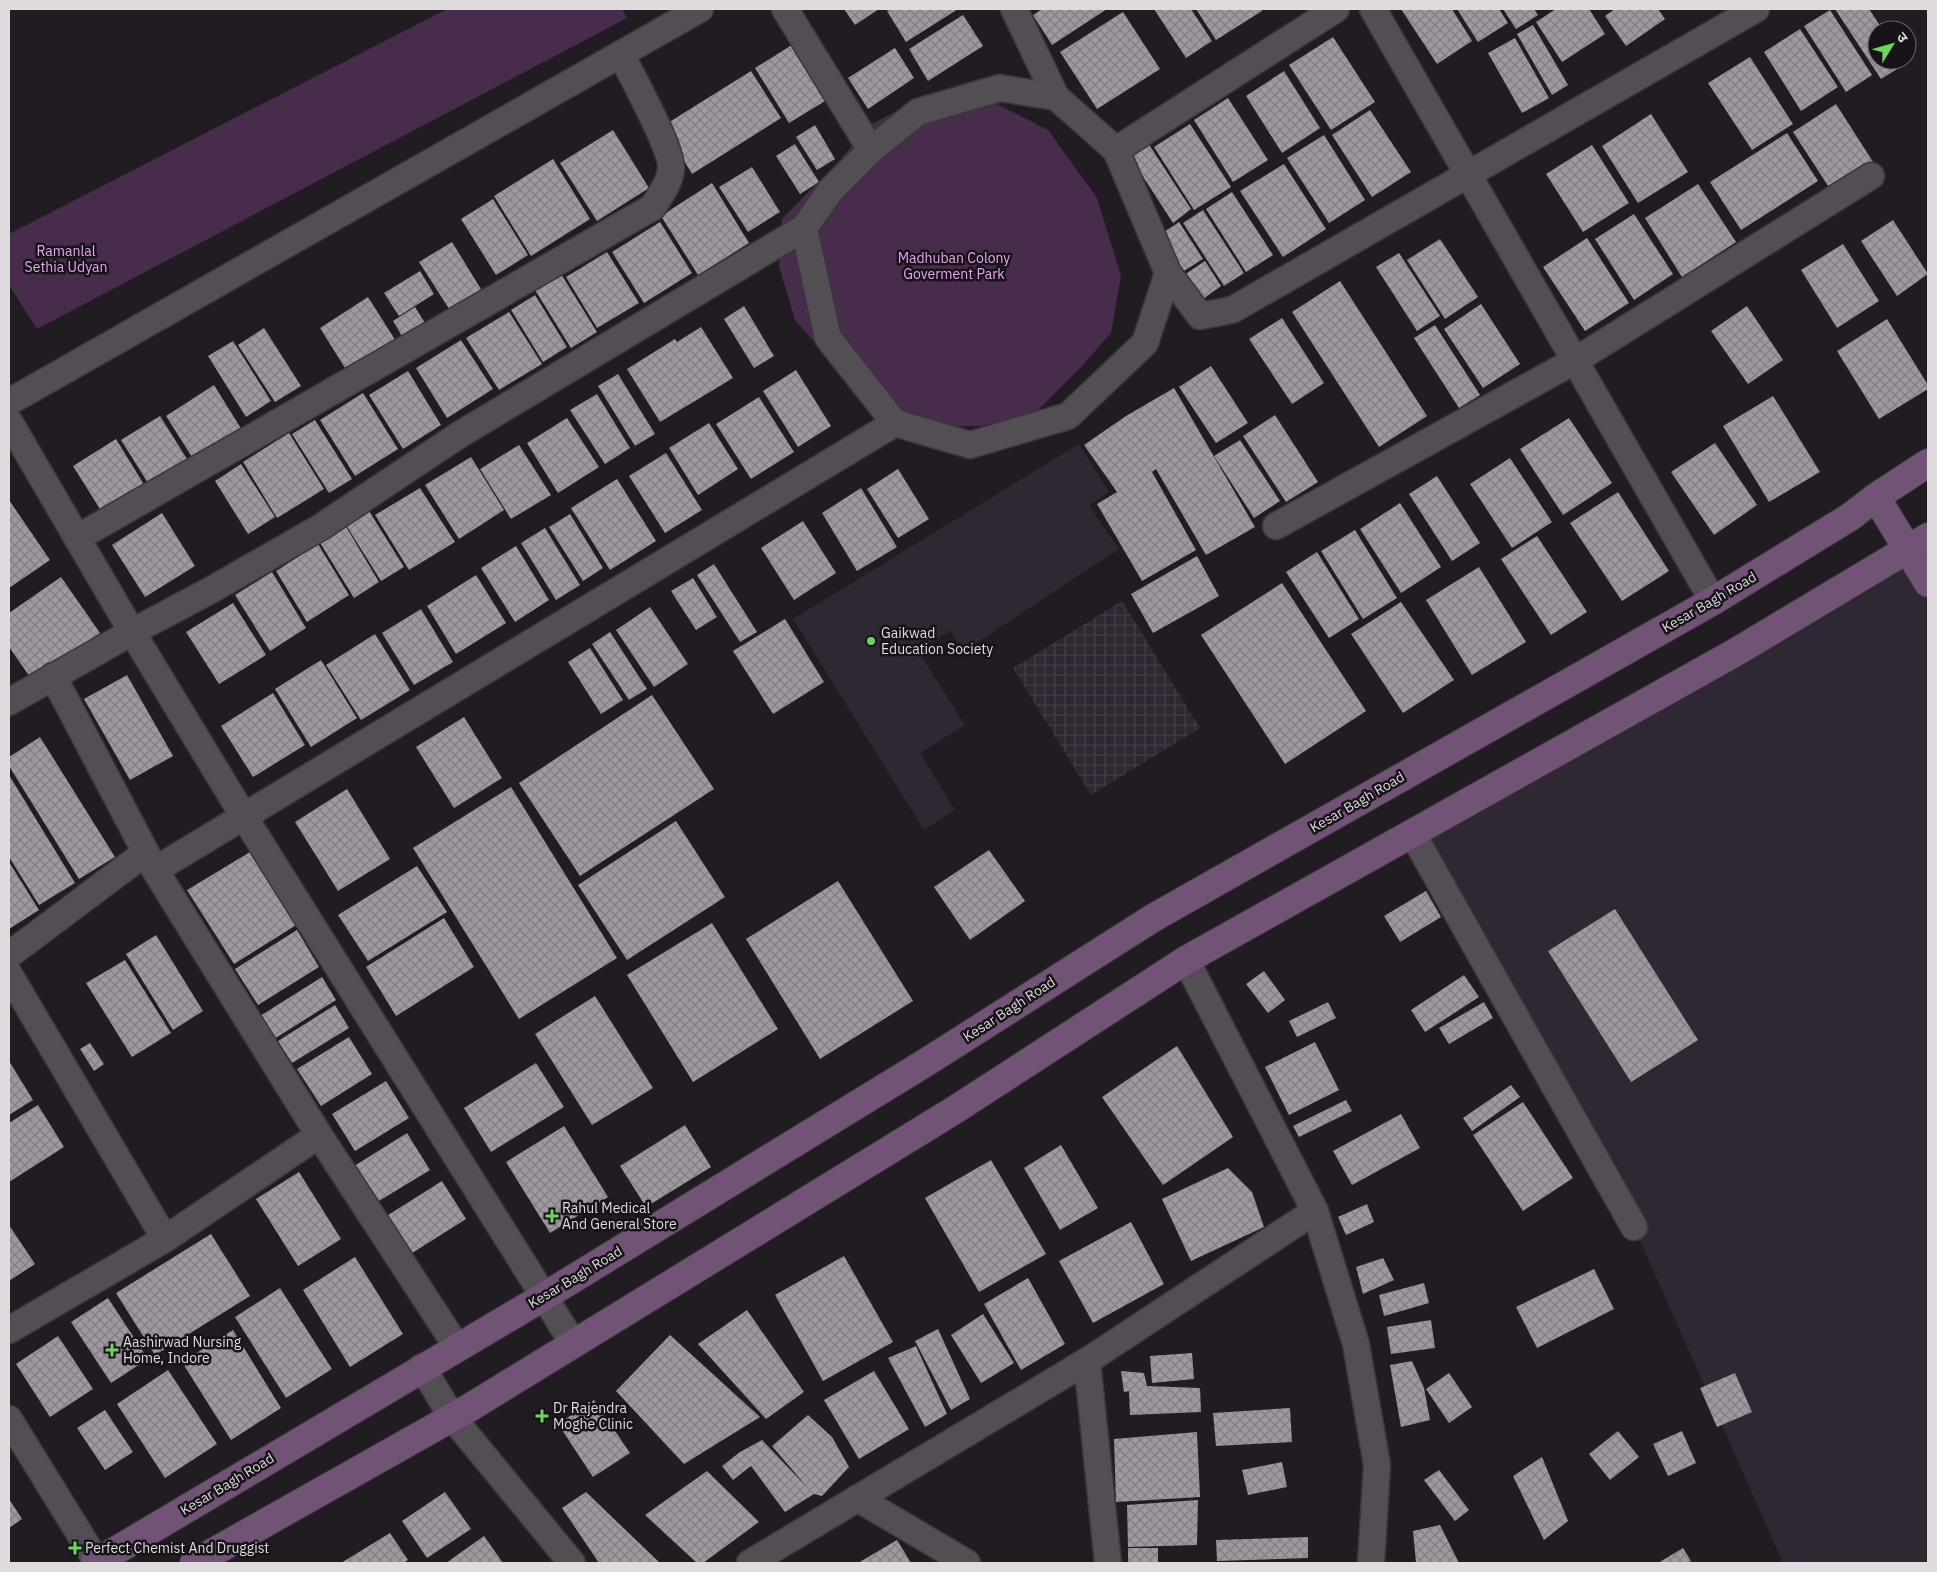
<svg xmlns="http://www.w3.org/2000/svg" width="1937" height="1572" font-family="'IBM Plex Sans','Noto Sans Devanagari',sans-serif">
<style>
.built{fill:#2f2731}
.industrial{fill:url(#industrial-grid)}
.green{fill:#472c4c}
.building{fill:url(#building-cross-hatch)}
.lines{fill:none;stroke-linecap:round;stroke-linejoin:round}
.minor-casing{stroke:#3a363a;stroke-width:29}
.secondary-casing{stroke:#3a363a;stroke-width:30}
.minor{stroke:#534d54;stroke-width:26}
.secondary{stroke:#715376;stroke-width:28}
.poi-dot{fill:#6fd35f;stroke:#181318;stroke-width:2}
.labels{text-anchor:middle;stroke-width:5;stroke-linejoin:round;paint-order:stroke}
.park-label{font-size:14px;fill:#e6a4f2;stroke:#181318}
.street-label{font-size:14px;fill:#dfdbdf;stroke:#181318}
.poi-label{font-size:14px;fill:#dfdbdf;stroke:#181318;text-anchor:start}
</style>
<defs>
<pattern id="industrial-grid" width="8" height="8" patternUnits="userSpaceOnUse" patternTransform="scale(1.25)"><rect width="8" height="8" fill="#2f2731"/><path d="M0 4h8M4 0v8" fill="none" stroke="#433c45"/></pattern>
<pattern id="building-cross-hatch" width="8" height="8" patternUnits="userSpaceOnUse" patternTransform="scale(1.25)"><rect width="8" height="8" fill="#9e989f"/><path d="M0 0l8 8M0 8l8-8" fill="none" stroke="#837e83"/></pattern>
</defs>
<rect width="100%" height="100%" fill="#211c22"/>
<g class="built">
<path d="M1079 444 1109 492 1089 505 1119 549 964 651 950 631 918 651 965 725 920 753 955 810 924 830 793 619Z"/>
<path d="M1909 550 1928 586V1563H1783L1634 1227 1412 833Z"/>
</g>
<path class="industrial" d="M1122 601 1200 728 1091 795 1013 668Z"/>
<g class="green">
<path d="M447 9H622L627 18 37 329 9 285V234Z"/>
<path d="M932 93 995 103 1048 130 1097 198 1121 276 1111 333 1081 367 1031 417 980 426 922 427 881 417 795 320 779 266 782 219 839 161 870 125Z"/>
</g>
<g class="building">
<path d="M844 9H879L855 25Z"/>
<path d="M890 9H958L906 42 887 11Z"/>
<path d="M1042 9H1107L1052 45 1033 15Z"/>
<path d="M1154 9H1191L1212 41 1186 58Z"/>
<path d="M1196 9H1261L1262 11 1216 40Z"/>
<path d="M1401 9H1452L1472 41 1437 64Z"/>
<path d="M1457 9H1499L1508 23 1478 42Z"/>
<path d="M1503 9H1534L1538 15 1516 29Z"/>
<path d="M1556 9H1589L1605 34 1562 62 1536 22Z"/>
<path d="M1615 9H1658L1665 19 1626 46 1605 16Z"/>
<path d="M1835 9H1869L1883 30H1877V60H1902L1905 64 1881 79Z"/>
<path d="M1830 10 1872 75 1846 92 1804 26Z"/>
<path d="M1123 12 1160 69 1097 109 1060 52Z"/>
<path d="M963 15 983 46 928 81 909 49Z"/>
<path d="M1533 25 1568 85 1552 95 1517 34Z"/>
<path d="M1800 29 1838 87 1801 111 1764 52Z"/>
<path d="M1333 37 1375 102 1331 130 1289 65Z"/>
<path d="M1515 38 1549 98 1522 113 1488 53Z"/>
<path d="M795 43 830 98 789 123 755 68Z"/>
<path d="M895 48 914 78 868 109 848 78Z"/>
<path d="M1750 57 1793 124 1752 150 1708 83Z"/>
<path d="M751 71 781 118 692 174 663 126Z"/>
<path d="M1284 71 1320 128 1282 153 1246 96Z"/>
<path d="M1228 98 1268 160 1233 182 1194 120Z"/>
<path d="M1836 104 1875 165 1832 192 1793 132Z"/>
<path d="M1370 110 1411 172 1372 197 1332 135Z"/>
<path d="M1651 114 1688 172 1638 203 1602 146Z"/>
<path d="M1190 124 1231 187 1194 210 1154 147Z"/>
<path d="M815 125 835 159 817 170 796 137Z"/>
<path d="M613 130 649 188 597 221 560 163Z"/>
<path d="M1787 133 1818 181 1741 230 1710 182Z"/>
<path d="M1324 135 1365 200 1329 223 1287 158Z"/>
<path d="M1148 143 1191 209 1173 223 1129 155Z"/>
<path d="M795 144 819 182 800 194 776 156Z"/>
<path d="M1592 145 1629 203 1583 232 1546 174Z"/>
<path d="M553 159 590 219 531 256 494 196Z"/>
<path d="M1284 164 1326 229 1283 257 1240 191Z"/>
<path d="M752 167 780 212 748 232 719 187Z"/>
<path d="M712 183 749 243 698 275 661 216Z"/>
<path d="M1698 184 1736 242 1682 277 1645 218Z"/>
<path d="M1232 192 1273 255 1246 272 1206 209Z"/>
<path d="M493 199 528 255 496 275 461 219Z"/>
<path d="M1203 210 1244 273 1224 286 1183 223Z"/>
<path d="M1634 214 1673 274 1634 300 1595 239Z"/>
<path d="M1893 220 1928 274 1897 296 1861 241Z"/>
<path d="M660 222 692 273 644 303 612 252Z"/>
<path d="M1179 222 1203 259 1179 274 1155 238Z"/>
<path d="M1587 238 1629 303 1585 331 1543 267Z"/>
<path d="M1440 239 1478 297 1445 319 1407 260Z"/>
<path d="M452 242 487 299 455 318 419 262Z"/>
<path d="M1843 244 1879 301 1837 328 1801 270Z"/>
<path d="M607 252 639 303 597 328 566 277Z"/>
<path d="M1399 253 1440 316 1417 331 1376 267Z"/>
<path d="M1205 261 1221 286 1196 304 1178 279Z"/>
<path d="M420 271 434 294 399 316 384 293Z"/>
<path d="M561 274 597 332 571 348 535 290Z"/>
<path d="M1340 281 1427 416 1379 447 1292 312Z"/>
<path d="M535 295 567 347 543 362 511 310Z"/>
<path d="M368 297 399 346 350 376 320 328Z"/>
<path d="M1481 304 1520 364 1483 388 1444 329Z"/>
<path d="M744 306 774 356 754 368 724 319Z"/>
<path d="M1747 306 1783 360 1748 384 1711 331Z"/>
<path d="M415 307 428 328 406 343 393 321Z"/>
<path d="M509 312 542 364 499 390 466 338Z"/>
<path d="M1282 318 1324 383 1292 404 1249 339Z"/>
<path d="M1887 319 1928 385V389L1879 419 1837 351Z"/>
<path d="M1435 325 1480 395 1459 408 1414 338Z"/>
<path d="M701 327 733 378 660 422 627 369 675 339 677 342Z"/>
<path d="M264 328 301 386 275 402 238 345Z"/>
<path d="M461 340 493 389 447 418 416 368Z"/>
<path d="M233 341 271 401 246 417 208 356Z"/>
<path d="M1211 366 1248 423 1216 443 1179 387Z"/>
<path d="M796 370 831 426 798 447 763 391Z"/>
<path d="M408 371 441 425 403 449 369 395Z"/>
<path d="M618 374 655 434 635 446 598 386Z"/>
<path d="M214 385 245 435 197 465 166 416Z"/>
<path d="M1174 388 1255 527 1206 555 1156 469 1152 472 1196 550 1142 581 1097 504 1117 492 1084 445 1126 416Z"/>
<path d="M363 393 398 449 355 476 320 420Z"/>
<path d="M597 394 630 448 605 464 570 410Z"/>
<path d="M1773 396 1820 472 1769 502 1723 426Z"/>
<path d="M759 397 794 452 751 479 716 424Z"/>
<path d="M1275 415 1318 482 1286 502 1243 436Z"/>
<path d="M160 416 192 467 153 491 121 440Z"/>
<path d="M567 418 599 467 558 493 527 443Z"/>
<path d="M1569 418 1612 483 1563 515 1520 449Z"/>
<path d="M315 420 352 479 329 493 292 434Z"/>
<path d="M709 423 738 469 698 495 669 448Z"/>
<path d="M289 433 324 489 277 518 243 462Z"/>
<path d="M116 439 148 491 105 517 73 466Z"/>
<path d="M1240 440 1280 501 1254 518 1214 456Z"/>
<path d="M1715 443 1757 505 1714 535 1671 472Z"/>
<path d="M519 445 551 495 511 519 480 469Z"/>
<path d="M666 453 702 510 665 533 629 476Z"/>
<path d="M471 457 504 510 459 539 425 485Z"/>
<path d="M1510 458 1552 522 1512 548 1470 484Z"/>
<path d="M241 464 275 517 248 534 215 481Z"/>
<path d="M898 469 929 519 898 538 867 489Z"/>
<path d="M1437 476 1480 543 1452 561 1409 494Z"/>
<path d="M617 479 656 541 610 570 571 508Z"/>
<path d="M420 488 455 542 409 570 375 515Z"/>
<path d="M861 488 897 547 857 571 822 513Z"/>
<path d="M1618 492 1669 571 1622 601 1570 523Z"/>
<path d="M9 500 50 560 9 588Z"/>
<path d="M1400 503 1441 567 1401 593 1360 529Z"/>
<path d="M369 511 404 567 381 581 346 525Z"/>
<path d="M162 513 195 566 145 597 112 545Z"/>
<path d="M570 514 603 568 583 581 549 527Z"/>
<path d="M803 521 836 573 794 600 761 548Z"/>
<path d="M345 525 379 582 354 598 319 541Z"/>
<path d="M545 528 580 585 556 600 521 543Z"/>
<path d="M1355 530 1397 598 1363 619 1321 551Z"/>
<path d="M1537 536 1587 612 1551 635 1501 559Z"/>
<path d="M318 544 349 595 307 622 276 571Z"/>
<path d="M516 546 549 600 515 622 481 568Z"/>
<path d="M1317 552 1359 619 1329 638 1286 572Z"/>
<path d="M1197 556 1219 596 1153 633 1131 594Z"/>
<path d="M714 564 757 632 740 642 697 575Z"/>
<path d="M1479 567 1526 642 1472 675 1426 600Z"/>
<path d="M272 572 306 628 270 651 235 595Z"/>
<path d="M476 575 506 623 456 654 427 606Z"/>
<path d="M61 577 100 633 32 680 9 647V613Z"/>
<path d="M693 578 717 617 696 630 671 591Z"/>
<path d="M1282 583 1366 711 1285 764 1201 635Z"/>
<path d="M1401 602 1454 680 1403 713 1351 634Z"/>
<path d="M233 603 266 655 219 684 186 632Z"/>
<path d="M650 607 688 664 654 687 616 630Z"/>
<path d="M421 609 453 662 414 685 382 633Z"/>
<path d="M785 619 824 682 773 714 733 651Z"/>
<path d="M610 632 647 689 629 700 592 644Z"/>
<path d="M375 634 410 690 361 720 326 665Z"/>
<path d="M590 648 623 700 601 714 568 662Z"/>
<path d="M321 660 357 718 311 747 275 689Z"/>
<path d="M127 675 173 756 130 780 84 699Z"/>
<path d="M273 693 305 745 253 777 221 726Z"/>
<path d="M652 695 714 789 580 876 519 783Z"/>
<path d="M464 717 502 778 454 808 416 747Z"/>
<path d="M40 737 115 857 79 879 9 766V757Z"/>
<path d="M9 775 75 883 39 905 9 857Z"/>
<path d="M511 787 617 958 519 1019 413 848Z"/>
<path d="M347 789 390 859 338 891 295 822Z"/>
<path d="M676 821 725 897 627 960 578 885Z"/>
<path d="M255 849 301 922 234 964 187 890Z"/>
<path d="M989 850 1025 901 970 940 934 887Z"/>
<path d="M9 862 39 910 9 929Z"/>
<path d="M417 866 447 912 368 961 338 915Z"/>
<path d="M838 881 913 1001 820 1059 746 939Z"/>
<path d="M1426 891 1441 917 1400 942 1384 916Z"/>
<path d="M1615 909 1698 1040 1631 1082 1548 951Z"/>
<path d="M444 918 474 967 396 1016 366 967Z"/>
<path d="M712 923 778 1029 693 1082 627 975Z"/>
<path d="M297 930 319 967 258 1005 235 969Z"/>
<path d="M156 935 203 1011 173 1030 126 954Z"/>
<path d="M125 960 171 1033 132 1057 86 983Z"/>
<path d="M1264 971 1285 1000 1268 1013 1246 984Z"/>
<path d="M1464 975 1479 997 1425 1032 1411 1010Z"/>
<path d="M322 977 336 1000 274 1039 260 1016Z"/>
<path d="M595 996 653 1088 592 1125 535 1034Z"/>
<path d="M1328 1002 1336 1018 1297 1037 1289 1021Z"/>
<path d="M1484 1002 1493 1018 1449 1044 1439 1028Z"/>
<path d="M335 1005 349 1028 292 1063 278 1041Z"/>
<path d="M349 1037 372 1074 321 1106 297 1069Z"/>
<path d="M1315 1042 1339 1090 1289 1115 1265 1067Z"/>
<path d="M90 1043 104 1064 94 1071 80 1049Z"/>
<path d="M1177 1046 1233 1137 1163 1185 1102 1097Z"/>
<path d="M9 1061 33 1100 9 1115Z"/>
<path d="M536 1063 564 1107 491 1152 464 1108Z"/>
<path d="M386 1081 409 1118 355 1151 332 1114Z"/>
<path d="M1511 1085 1520 1097 1472 1131 1463 1118Z"/>
<path d="M1346 1100 1352 1111 1299 1137 1293 1126Z"/>
<path d="M1523 1102 1573 1178 1523 1211 1473 1135Z"/>
<path d="M38 1105 64 1147 9 1182V1123Z"/>
<path d="M1401 1114 1420 1148 1352 1185 1333 1151Z"/>
<path d="M685 1125 711 1167 646 1207 620 1166Z"/>
<path d="M564 1126 608 1197 550 1233 506 1162Z"/>
<path d="M407 1133 430 1170 374 1204 351 1168Z"/>
<path d="M1061 1145 1098 1208 1060 1230 1024 1168Z"/>
<path d="M991 1160 1046 1254 979 1292 925 1198Z"/>
<path d="M1228 1168 1252 1192 1264 1227 1191 1261 1162 1199Z"/>
<path d="M299 1172 341 1239 298 1266 256 1199Z"/>
<path d="M442 1181 466 1219 409 1255 385 1217Z"/>
<path d="M1367 1204 1374 1222 1346 1235 1338 1217Z"/>
<path d="M1131 1222 1164 1284 1093 1323 1059 1261Z"/>
<path d="M9 1225 35 1264 9 1281Z"/>
<path d="M211 1234 250 1296 155 1355 116 1293Z"/>
<path d="M844 1256 893 1342 823 1381 775 1295Z"/>
<path d="M355 1257 403 1334 350 1367 303 1290Z"/>
<path d="M1383 1258 1394 1280 1363 1294 1356 1267Z"/>
<path d="M1594 1269 1614 1309 1537 1348 1516 1307Z"/>
<path d="M1028 1278 1065 1344 1021 1370 984 1304Z"/>
<path d="M1424 1283 1429 1303 1384 1316 1379 1295Z"/>
<path d="M280 1288 332 1369 286 1398 235 1317Z"/>
<path d="M108 1298 148 1359 111 1383 71 1322Z"/>
<path d="M747 1310 804 1392 766 1419 698 1344Z"/>
<path d="M983 1314 1014 1363 981 1383 951 1335Z"/>
<path d="M1431 1320 1435 1348 1391 1354 1387 1327Z"/>
<path d="M938 1329 970 1399 951 1410 915 1341Z"/>
<path d="M233 1330 281 1408 231 1440 182 1362Z"/>
<path d="M670 1335 760 1417 684 1464 616 1391Z"/>
<path d="M58 1336 93 1389 50 1417 16 1364Z"/>
<path d="M916 1346 947 1414 925 1427 888 1358Z"/>
<path d="M1192 1353 1194 1379 1152 1383 1150 1356Z"/>
<path d="M1412 1361 1424 1388 1430 1420 1401 1427 1390 1365Z"/>
<path d="M168 1370 217 1444 165 1478 117 1404Z"/>
<path d="M874 1371 909 1429 859 1459 824 1400Z"/>
<path d="M1121 1371 1144 1373 1147 1386 1200 1388 1201 1412 1130 1415 1129 1391 1124 1392Z"/>
<path d="M1449 1373 1472 1407 1449 1423 1426 1389Z"/>
<path d="M1735 1373 1752 1412 1717 1427 1700 1388Z"/>
<path d="M594 1400 630 1453 593 1477 558 1424Z"/>
<path d="M1290 1408 1292 1442 1216 1446 1213 1413Z"/>
<path d="M105 1410 133 1452 105 1470 77 1428Z"/>
<path d="M808 1415 832 1437 849 1467 822 1496 814 1494 785 1512 751 1466 733 1480 722 1466 740 1452 762 1440 807 1487 772 1446Z"/>
<path d="M1618 1431 1639 1457 1610 1480 1589 1454Z"/>
<path d="M1682 1431 1696 1463 1668 1476 1653 1444Z"/>
<path d="M1197 1432 1200 1497 1116 1502 1114 1439Z"/>
<path d="M1542 1457 1568 1521 1544 1540 1513 1476Z"/>
<path d="M1282 1462 1287 1487 1248 1495 1242 1470Z"/>
<path d="M1439 1470 1469 1510 1455 1521 1424 1480Z"/>
<path d="M707 1471 759 1522 703 1563H697L645 1515Z"/>
<path d="M445 1492 471 1529 427 1558 402 1521Z"/>
<path d="M586 1492 660 1563H599L562 1508Z"/>
<path d="M9 1499 22 1519 9 1528Z"/>
<path d="M1198 1500 1197 1545 1128 1547 1127 1505Z"/>
<path d="M1440 1525 1459 1563H1416L1413 1531Z"/>
<path d="M390 1533 408 1560 403 1563H341Z"/>
<path d="M484 1536 503 1563H446Z"/>
<path d="M1308 1537V1558L1217 1561 1216 1540Z"/>
<path d="M897 1540 911 1563H858Z"/>
<rect x="1128" y="1548" width="30" height="15"/>
<path d="M1683 1548 1691 1561 1687 1563H1658Z"/>
</g>
<g class="lines">
<defs>
<g id="minor">
<path d="M785 9 871 150"/>
<path d="M1014 9 1056 97 1116 150 1168 273 1200 316 1232 310 1756 9"/>
<path d="M1373 9 1713 601"/>
<path d="M1116 150 1336 9"/>
<path d="M804 228 828 338 895 423 970 445 1068 416 1145 343 1168 273"/>
<path d="M9 402 700 9"/>
<path d="M9 421 132 632 243 815 573 1343"/>
<path d="M1276 526 1576 360 1871 176"/>
<path d="M77 538 653 207C660 195 670 183 671 169 673 150 631 75 621 54"/>
<path d="M53 676 155 870 319 1135 457 1347"/>
<path d="M9 702 132 632 211 590 321 527 459 435 804 228 830 191 871 150 918 112 1000 88 1056 97"/>
<path d="M1412 833 1634 1227"/>
<path d="M155 870 895 423"/>
<path d="M9 955 145 853"/>
<path d="M1186 960 1315 1211 1356 1344 1377 1465 1371 1563"/>
<path d="M9 974 165 1239"/>
<path d="M9 1330 165 1239 319 1135"/>
<path d="M1087 1361 1108 1563"/>
<path d="M422 1367 452 1417 572 1563"/>
<path d="M9 1419 97 1562"/>
<path d="M857 1498 967 1563"/>
<path d="M750 1563 1087 1361 1315 1211"/>
</g>
<g id="secondary">
<path d="M1876 497 1928 583"/>
<path d="M95 1563 545 1296 925 1063 1153 918 1713 601 1850 517 1876 497 1928 463"/>
<path d="M194 1563 469 1408 953 1111 1186 960 1736 652 1928 537"/>
</g>
</defs>
<use href="#minor" class="minor-casing"/>
<use href="#secondary" class="secondary-casing"/>
<use href="#minor" class="minor"/>
<use href="#secondary" class="secondary"/>
</g>
<g class="poi-dot">
<circle cx="871" cy="641" r="5"/>
<path d="M549.5 1208.5h5v5h5v5h-5v5h-5v-5h-5v-5h5z"/>
<path d="M109.5 1342.5h5v5h5v5h-5v5h-5v-5h-5v-5h5z"/>
<path d="M539.5 1408.5h5v5h5v5h-5v5h-5v-5h-5v-5h5z"/>
<path d="M72.5 1540.5h5v5h5v5h-5v5h-5v-5h-5v-5h5z"/>
</g>
<g class="labels">
<g class="park-label">
<text x="66" y="256">Ramanlal<tspan x="66" dy="16">Sethia Udyan</tspan></text>
<text x="954" y="263">Madhuban Colony<tspan x="954" dy="16">Goverment Park</tspan></text>
</g>
<g class="street-label">
<text transform="translate(1709 602) rotate(-30)" y="5">Kesar Bagh Road</text>
<text transform="translate(1357 802) rotate(-30)" y="5">Kesar Bagh Road</text>
<text transform="translate(1009 1009) rotate(-33)" y="5">Kesar Bagh Road</text>
<text transform="translate(575 1277) rotate(-31)" y="5">Kesar Bagh Road</text>
<text transform="translate(227 1484) rotate(-31)" y="5">Kesar Bagh Road</text>
</g>
<g class="poi-label">
<text x="881" y="638">Gaikwad<tspan x="881" dy="16">Education Society</tspan></text>
<text x="562" y="1213">Rahul Medical<tspan x="562" dy="16">And General Store</tspan></text>
<text x="123" y="1347">Aashirwad Nursing<tspan x="123" dy="16">Home, Indore</tspan></text>
<text x="553" y="1413">Dr Rajendra<tspan x="553" dy="16">Moghe Clinic</tspan></text>
<text x="85" y="1553">Perfect Chemist And Druggist</text>
</g>
</g>
<rect width="1937" height="1572" fill="none" stroke="#dfdbdf" stroke-width="20"/>
<g transform="translate(1892 45) rotate(53)"><circle r="24" fill="#181318" stroke="#686368"/>
<path d="M0-4L9 19L0 12L-9 19Z" fill="#6fd35f"/>
<text y="-8" font-size="14" font-weight="bold" text-anchor="middle" fill="#dfdbdf">उ</text>
</g>
</svg>
